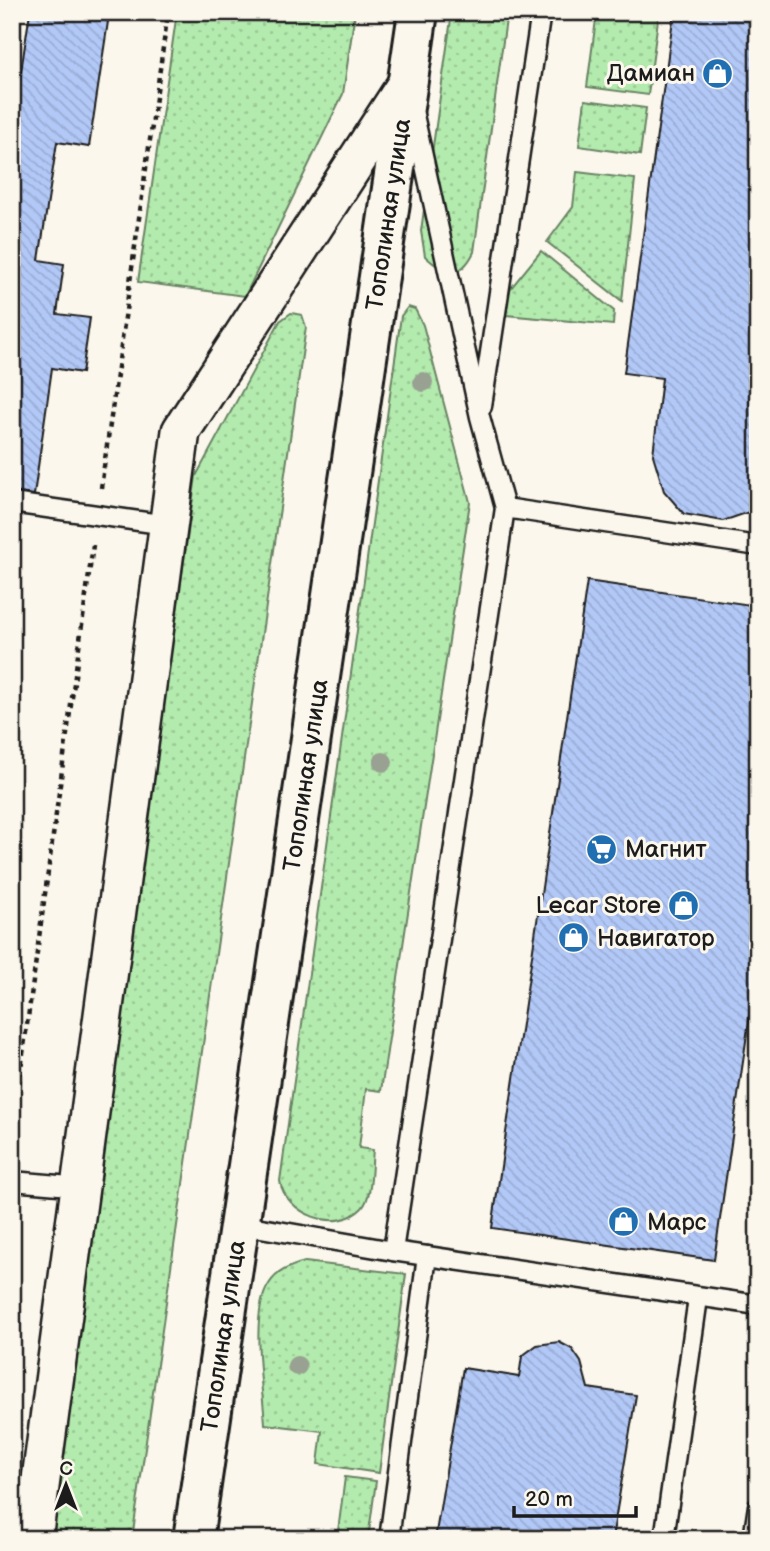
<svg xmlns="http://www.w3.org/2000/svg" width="770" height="1551" font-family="'Balsamiq Sans',sans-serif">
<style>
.grass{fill:url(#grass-dots);stroke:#688364;stroke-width:2}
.building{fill:url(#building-back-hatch);stroke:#1c1c1c;stroke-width:2}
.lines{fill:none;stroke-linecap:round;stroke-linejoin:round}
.service-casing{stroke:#1c1c1c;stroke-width:23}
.minor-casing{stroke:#1c1c1c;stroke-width:42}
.secondary-casing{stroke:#1c1c1c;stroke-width:44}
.path{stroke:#1c1c1c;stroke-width:4.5;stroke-dasharray:5 5;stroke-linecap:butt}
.service{stroke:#fbf7ec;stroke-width:18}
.minor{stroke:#fbf7ec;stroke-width:37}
.secondary{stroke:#fbf7ec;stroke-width:38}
.tree{fill:#99a192}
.labels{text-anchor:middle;stroke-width:6;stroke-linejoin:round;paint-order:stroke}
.poi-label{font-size:24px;fill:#1c1c1c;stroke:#fbf7ec;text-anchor:start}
.street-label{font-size:24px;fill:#1c1c1c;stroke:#fbf7ec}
</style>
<defs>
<pattern id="grass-dots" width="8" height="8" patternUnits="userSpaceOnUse" patternTransform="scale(1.75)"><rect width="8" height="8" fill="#b3eaad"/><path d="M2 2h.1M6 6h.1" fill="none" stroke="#99c894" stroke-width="1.8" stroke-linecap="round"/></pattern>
<pattern id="building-back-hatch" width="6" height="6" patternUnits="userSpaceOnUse" patternTransform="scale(1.75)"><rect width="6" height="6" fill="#b2c8f7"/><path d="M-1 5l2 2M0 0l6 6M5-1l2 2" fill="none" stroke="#98abd3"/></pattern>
</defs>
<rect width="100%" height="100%" fill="#fbf7ec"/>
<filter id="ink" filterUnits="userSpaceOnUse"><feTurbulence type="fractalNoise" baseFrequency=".0143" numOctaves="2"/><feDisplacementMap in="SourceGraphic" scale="14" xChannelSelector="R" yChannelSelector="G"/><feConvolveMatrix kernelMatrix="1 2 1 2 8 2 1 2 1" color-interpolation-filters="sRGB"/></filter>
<g filter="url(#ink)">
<g class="grass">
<path d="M177 12H355L343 94 245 296 138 282Z"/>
<path d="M452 12H507L474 252C460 280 445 275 425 256L421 231Z"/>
<path d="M597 12H659L648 95 587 87Z"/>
<path d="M585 100 646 108 640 155 579 146Z"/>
<path d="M577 172 635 179 622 301 547 242 573 207Z"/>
<path d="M541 251 614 311 613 325 506 315V294Z"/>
<path d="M408 307 415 309 423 325 470 502 381 1091 366 1089 359 1148 373 1150C371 1165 373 1196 362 1208 336 1235 285 1213 280 1181L401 316Z"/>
<path d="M291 313 302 315 306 327 132 1539H45L196 476 280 321Z"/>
<path d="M305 1262 406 1274 379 1473 318 1464 322 1431 265 1424C263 1388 249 1314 269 1284 277 1271 290 1266 305 1262Z"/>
<path d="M345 1477 376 1481 368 1539H337Z"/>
</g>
<g class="building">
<path d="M30 12 109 15 89 147 57 142 39 260 64 264 57 314 90 318 82 373 52 368 34 495 12 492V130Z"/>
<path d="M674 12H758V509L723 521 684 514 664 491 653 455 662 378 624 373Z"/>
<path d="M587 581 758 606V959L714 1260 492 1228Z"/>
<path d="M559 1342 572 1349 581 1362 588 1388 636 1395 612 1539H435L463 1368 519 1377 522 1356 537 1345Z"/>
</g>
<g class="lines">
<defs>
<g id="service">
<path d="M482 406 541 12"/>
<path d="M12 503 167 525"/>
<path d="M505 508 758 546"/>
<path d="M12 1181 82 1187"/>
<path d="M238 1224 393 1251 758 1305"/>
<path d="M393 1251 505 508 480 417 414 115"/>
<path d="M389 1539 427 1256"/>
<path d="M664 1539 698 1298"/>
<path d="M753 1539 758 1506"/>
</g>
<path id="minor" d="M33 1539 181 431 407 83"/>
<g id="secondary">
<path id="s1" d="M193 1539 418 12"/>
</g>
</defs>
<use href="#service" class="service-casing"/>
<use href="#minor" class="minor-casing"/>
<use href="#secondary" class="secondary-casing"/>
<g class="path">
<path d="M101 488 168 12"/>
<path d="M12 1134 93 545"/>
</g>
<use href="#service" class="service"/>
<use href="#minor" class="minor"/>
<use href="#secondary" class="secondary"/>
</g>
<g class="tree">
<circle cx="423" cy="382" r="10"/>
<circle cx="383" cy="762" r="10"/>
<circle cx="297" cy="1366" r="10"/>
</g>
</g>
<defs>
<symbol id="shop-disc" viewBox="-11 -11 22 22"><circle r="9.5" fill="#1f6fb2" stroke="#fbf7ec"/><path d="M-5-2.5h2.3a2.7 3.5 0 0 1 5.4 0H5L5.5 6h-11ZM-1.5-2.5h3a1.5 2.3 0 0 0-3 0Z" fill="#fff"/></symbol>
<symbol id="supermarket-disc" viewBox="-11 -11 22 22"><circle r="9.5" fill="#1f6fb2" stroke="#fbf7ec"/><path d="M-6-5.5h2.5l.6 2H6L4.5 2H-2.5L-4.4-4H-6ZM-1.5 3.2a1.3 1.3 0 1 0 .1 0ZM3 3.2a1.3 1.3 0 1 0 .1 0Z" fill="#fff"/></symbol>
</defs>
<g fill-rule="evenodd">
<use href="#shop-disc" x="700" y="56" width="35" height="35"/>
<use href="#supermarket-disc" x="584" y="832" width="35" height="35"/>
<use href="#shop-disc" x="666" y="888" width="35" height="35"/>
<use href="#shop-disc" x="556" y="920" width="35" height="35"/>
<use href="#shop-disc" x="606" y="1204" width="35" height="35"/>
</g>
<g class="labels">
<g class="poi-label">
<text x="695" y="81" text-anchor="end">Дамиан</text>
<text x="625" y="857">Магнит</text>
<text x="661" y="913" text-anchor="end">Lecar Store</text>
<text x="597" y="946">Навигатор</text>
<text x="647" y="1230">Марс</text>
</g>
<g class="street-label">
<text dy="8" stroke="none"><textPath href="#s1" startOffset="1339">Тополиная улица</textPath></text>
<text dy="8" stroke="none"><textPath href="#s1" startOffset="772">Тополиная улица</textPath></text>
<text dy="8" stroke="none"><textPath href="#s1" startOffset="205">Тополиная улица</textPath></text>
</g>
</g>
<rect width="770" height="1551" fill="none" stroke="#fbf7ec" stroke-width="42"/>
<rect x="21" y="21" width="728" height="1509" fill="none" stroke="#1c1c1c" stroke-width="2.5" filter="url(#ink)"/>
<g transform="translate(66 1485)" stroke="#fbf7ec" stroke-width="5" paint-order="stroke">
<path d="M0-5L12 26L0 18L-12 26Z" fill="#1c1c1c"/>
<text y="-10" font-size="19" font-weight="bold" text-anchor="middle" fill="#1c1c1c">С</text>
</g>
<path d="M514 1506v10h122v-10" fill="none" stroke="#1c1c1c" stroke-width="3.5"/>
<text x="525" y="1506" font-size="21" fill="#1c1c1c" stroke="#fbf7ec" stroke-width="5" paint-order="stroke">20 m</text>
</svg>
